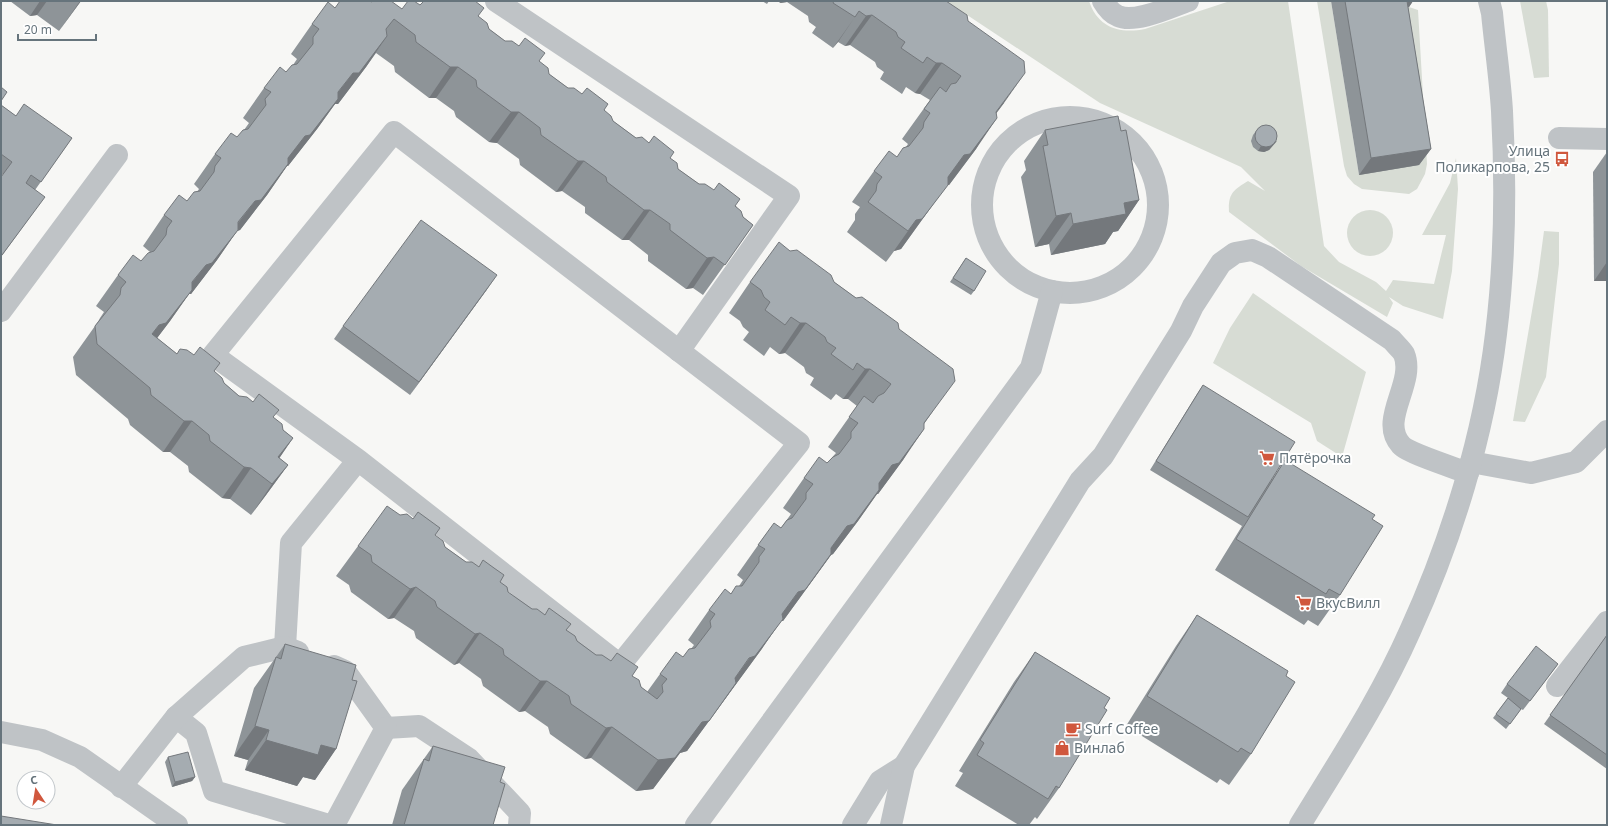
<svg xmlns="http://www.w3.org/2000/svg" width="1608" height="826" font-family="'Noto Sans',sans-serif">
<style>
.green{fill:#d7dcd4}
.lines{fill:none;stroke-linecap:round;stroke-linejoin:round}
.minor{stroke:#bfc3c6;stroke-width:22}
.wall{fill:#8e9498}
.shaded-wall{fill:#74787c}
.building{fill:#a5acb1;stroke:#74787c}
.labels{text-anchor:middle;stroke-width:4;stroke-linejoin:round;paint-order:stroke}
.poi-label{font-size:14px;fill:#66747c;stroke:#fff;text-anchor:start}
</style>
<rect width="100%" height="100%" fill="#f7f7f5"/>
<g class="green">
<path d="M946 1H1089C1098 28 1120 34 1145 29L1230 1H1288L1324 246 1339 262 1376 282 1386 291 1393 280 1434 284 1446 235H1422L1450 183 1456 158 1458 189 1452 271 1443 319 1403 306 1389 297 1393 303 1387 317 1301 266 1229 212C1228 194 1233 190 1248 181L1265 191 1241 167 1100 103Z"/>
<path d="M1317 1H1331L1359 175 1394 9 1409 7 1418 10 1427 164 1425 174 1417 189 1409 194 1362 189 1354 184 1347 176 1344 166Z"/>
<path d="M1520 1H1546L1548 10 1549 77 1534 78Z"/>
<circle cx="1370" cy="233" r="23"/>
<path d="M1544 231 1559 232V264L1546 377 1525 422 1513 421 1538 276Z"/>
<path d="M1253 293 1366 372 1342 457 1317 441 1311 423 1213 363 1230 328Z"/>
</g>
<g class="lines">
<g class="minor">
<path d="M496 1 789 196 679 351"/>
<path d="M1103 1C1107 8 1111 13 1118 16 1135 24 1171 7 1188 1"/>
<circle cx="1070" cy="205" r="88"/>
<path d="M1559 138 1607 139"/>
<path d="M1 311 117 155"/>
<path d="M1471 462 1531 473 1576 462 1607 431"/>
<path d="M285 647 291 543 358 460 620 665 799 443 394 132 213 355 358 460"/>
<path d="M334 666 345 671 386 728"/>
<path d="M1557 686 1607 622"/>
<path d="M176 717 196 733 214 791 329 825"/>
<path d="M386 728 419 726 469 759 520 813 519 825"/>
<path d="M1 732 42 740 80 757 177 825"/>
<path d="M121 787 176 717 244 657 285 647 298 652"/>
<path d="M334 825 386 728"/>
<path d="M696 825 1031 368 1052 291"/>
<path d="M853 825 880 781 904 766"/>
<path d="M891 825 904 766 1080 481 1103 456 1181 331 1193 306 1221 263 1235 253 1252 250 1268 257 1392 340C1395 344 1401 349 1404 354 1416 383 1378 420 1401 445 1408 453 1455 468 1468 473"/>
<path d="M1300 825C1339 761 1380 699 1410 631 1452 539 1484 435 1496 334 1505 261 1506 185 1502 111 1500 78 1495 45 1492 13L1489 1"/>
</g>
</g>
<g class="wall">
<path d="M10 1H81L59 31 37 15 30 16Z"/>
<path d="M762 1H769L767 4Z"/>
<path d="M778 1H946L968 21 1004 103 996 113 976 149 949 185H947L901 249 894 251 886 262 847 232 855 220V214L860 207 852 202 874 171 897 157 906 147 908 144 902 139 930 100 920 94 915 93 906 87 902 94 880 79 884 72 877 67 875 62 850 45 845 46 838 42 833 48 812 33 816 27 809 22 808 16 787 2 780 3Z"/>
<path d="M1331 1H1413L1409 7H1408L1431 149 1419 165 1359 175Z"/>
<path d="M372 2 402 9 420 5 478 16 489 29 505 41 539 61 549 74 568 88 604 110 613 121 636 138 670 158 678 169 699 184 736 206 743 217 753 225 703 295 693 288 686 289 648 261V255L629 240H622L585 213V207L562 191 556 192 520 165 519 159 497 143 489 142 456 117 454 111 436 98H429L395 72 394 66 376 53 366 67 338 104H335L317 129 288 166H287L267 195 240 230 237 231 217 260 191 294H189L170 321 157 338 177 354 214 371 224 383 239 396 274 418 283 430 293 438 279 458 288 465 266 495 251 515 230 499 222 498 189 472 188 466 170 452H163L130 425 128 419 76 375 73 357 95 326 99 320 100 318 104 312 96 306 118 275 141 261 150 252 143 246 164 215 187 201 197 192 199 189 194 184 215 154 237 137 244 130 249 123 243 118 264 88 286 72 293 65 297 59 291 54 312 24 335 8Z"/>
<path d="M1 105 16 116 72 138 35 190V210L1 257V177L3 175 1 173Z"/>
<path d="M1045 130 1121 131 1139 200 1118 231 1113 232 1105 244 1051 255 1049 244 1035 247 1021 177 1026 170 1024 161Z"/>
<path d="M1256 131 1273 145 1269 150 1264 152 1258 151 1253 147 1251 141 1253 135Z"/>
<path d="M1607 152V281H1594L1593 172Z"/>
<path d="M966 258 974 291 971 295 950 282Z"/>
<path d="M750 282H834L899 329 933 411 924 424 903 460 878 494H877L858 521 833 554 831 555 783 621H781L761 650 687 751 680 753 653 789 636 791 591 758 585 759 550 734 548 727 525 711 519 712 483 686 481 679 459 663 454 665 416 638 414 631 394 618 388 619 351 592 349 585 336 576 358 546 400 515 435 535 445 547 466 562 500 582 508 592 532 609 566 630 577 641 596 655 632 676 641 687 647 692 660 674 683 657 691 649 694 645 688 640 709 610 731 594 739 586 743 580 737 575 766 534 781 528 791 514 783 508 804 478 827 463 836 453 828 447 857 406 848 399H843L836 394 831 400 810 385 814 378 806 373 804 367 785 353 779 354 770 347 764 356 743 340 749 332 743 327 740 321 729 313Z"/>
<path d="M488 288 410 395 334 339 343 326Z"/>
<path d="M1203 385 1270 482 1285 460 1372 519 1340 595 1318 626 1308 620 1304 625 1215 570 1242 526 1150 470 1197 394Z"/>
<path d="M1197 615 1286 676 1251 754 1229 785 1220 779 1217 783 1126 726 1176 646Z"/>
<path d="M1607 635V769L1544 724Z"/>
<path d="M285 644 352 680 336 749 315 780 303 777 297 786 245 770 248 760 234 756 254 688 276 657Z"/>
<path d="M1035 652 1104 708 1059 788 1037 819 1035 817 1029 825H1019L955 786 963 773 959 771 1014 682Z"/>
<path d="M1558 664 1523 710 1521 709 1506 729 1493 718 1508 698 1501 693 1507 684Z"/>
<path d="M433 746 500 782 493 825H392L402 790Z"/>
<path d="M168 757 195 777 192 781 172 787 165 762Z"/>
</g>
<g class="shaded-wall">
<path d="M40 1H47L37 15 30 16Z"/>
<path d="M80 1H81L59 31Z"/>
<path d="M781 1H787V2L780 3Z"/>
<path d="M1400 1H1413L1409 7 1394 9Z"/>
<path d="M859 11 838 42 833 48 855 17Z"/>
<path d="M872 15 850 45 845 46 866 16Z"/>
<path d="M387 36 366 67 338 104H335L317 129 288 166H287L267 195 240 230 237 231 217 260 191 294H189L170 321 145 354 152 334 206 265 353 73Z"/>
<path d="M936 63H942L920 94 915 93Z"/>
<path d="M450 67H458L436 98H429Z"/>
<path d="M1025 73 1004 103 975 142 996 112Z"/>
<path d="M511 112H519L497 143 489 142Z"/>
<path d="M997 118 976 149 949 185H947L901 249 894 251 886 262 908 231 964 155Z"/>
<path d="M1277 141 1269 150 1264 152 1258 151 1261 146Z"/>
<path d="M1431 149 1419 165 1359 175 1371 158Z"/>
<path d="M578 161H584L562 191 556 192Z"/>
<path d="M1139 200 1118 231 1113 232 1105 244 1051 255 1073 224 1124 203Z"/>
<path d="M644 210H650L629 240H622Z"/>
<path d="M1071 213 1049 244 1035 247 1056 216Z"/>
<path d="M714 257 693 288 686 289 707 258Z"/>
<path d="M1607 262V281H1594Z"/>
<path d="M497 275 488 288 410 395 419 382Z"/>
<path d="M800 323H806L785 353 779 354Z"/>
<path d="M865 369H870L848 399H843Z"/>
<path d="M184 421H192L170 452H163Z"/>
<path d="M924 429 903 460 878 494H877L858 521 833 554 831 555 783 621H781L761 650 687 751 680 753 653 789 636 791 658 760 735 678 892 465Z"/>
<path d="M293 438 272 469 278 457Z"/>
<path d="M288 465 266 495 251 515 272 484Z"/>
<path d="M244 467 251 468 230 499 222 498Z"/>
<path d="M416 587 394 618 388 619 410 589Z"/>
<path d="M480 633 459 663 454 665 475 634Z"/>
<path d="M540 681H547L525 711 519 712Z"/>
<path d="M255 726 269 730 248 760 234 756Z"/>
<path d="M612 727 591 758 585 759 606 728Z"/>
<path d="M266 740 321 745 336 749 315 780 303 777 297 786 245 770Z"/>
<path d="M195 777 192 781 172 787 175 782Z"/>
</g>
<g class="building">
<path d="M340 1H370L372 2V1H391L402 9 408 1H414L420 5 424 1H475L484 8 478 16 487 23 489 29 505 41H512L519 46 525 38 545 53 539 61 548 68 549 74 568 88H574L582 94 587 88 608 104 604 110 611 116 613 121 636 138 642 137 649 143 654 136 674 152 670 158 677 163 678 169 699 184H705L714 190 719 183 740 199 735 206 741 211 743 217 753 225 725 265 714 257 707 258 670 230V224L650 210H644L607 182 606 177 584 161H578L541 135 540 128 519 112H511L477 87 476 80 458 67H450L416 42 415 35 394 19 386 29 387 36 359 73H353L338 92V99L310 135 305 136 288 158V164L261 200 255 201 238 222V230L212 263 206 265 192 282V290L166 323 159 325 152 334 177 354 180 349 187 350 194 355 200 347 220 363 214 371 222 378 224 383 239 396 247 397 253 402 259 394 279 410 273 417 282 424 283 430 293 438 278 457 288 465 272 484 251 468 244 467 210 441 209 435 192 421H184L151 395 150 388 97 344 95 326 120 295 121 288 126 282 118 275 133 255 141 261 148 253 154 251 166 235 167 228 172 221 164 215 179 195 187 201 194 192 200 191 214 172 215 166 221 158 215 154 231 133 237 137 243 130 248 129 266 105 265 99 271 92 264 88 280 67 286 72 292 65 297 64 313 44V37L319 29 312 24 328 2 335 8Z"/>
<path d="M834 1H946L967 15 968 21 1024 61 1025 73 996 112 997 118 970 154 964 155 948 177V185L922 219 916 220 908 231 868 202 876 191 877 184 882 177 874 171 889 151 897 157 903 148 909 146 923 128 924 122 930 113 924 109 940 87 946 92 951 84 956 83 961 76 942 63H936L927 57 923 63 901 48 905 42 898 37 896 32 872 15 866 16 859 11 855 17 833 3Z"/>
<path d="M1345 1H1407L1431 149 1371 158Z"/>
<path d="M1 87 7 92 1 101Z"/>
<path d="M24 104 72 138 41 182 31 175 26 183 45 197 2 255 1 254V177L12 162 1 154V105L16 116Z"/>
<path d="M1118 116 1121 131 1126 130 1139 200 1124 203 1126 214 1073 224 1071 213 1056 216 1043 146 1048 145 1045 130Z"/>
<circle cx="1266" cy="136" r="11"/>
<path d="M421 220 497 275 419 382 343 326Z"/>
<path d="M779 242 790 251 797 250 831 275 834 282 856 298 862 297 898 323 899 329 953 369 955 381 924 423V429L899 463 892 465 879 483V490L854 524 847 526 831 548V554L805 590 798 592 782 614 783 619 755 656 749 658 735 678 736 683 709 721 702 722 675 758 658 760 612 727 606 728 571 704 569 696 547 681H540L504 655 503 649 480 633 475 634 437 607 435 601 416 587 410 589 372 562 371 555 358 546 387 506 400 515 407 514 413 519 418 512 440 528 435 535 443 541 445 547 466 562H472L479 567 483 560 494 568 504 575 500 582 507 587 508 592 532 609H537L545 615 549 608 571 624 566 630 575 636 577 641 596 655H602L611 661 617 653 638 667 632 676 639 680 641 687 657 699 663 692 662 685 667 679 660 674 676 652 683 657 689 649 695 648 711 627 710 621 715 614 709 610 725 589 731 594 736 586H742L759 562V557L765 549 758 545 774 523 781 528 787 520 792 518 806 499V493L813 484 804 478 819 457 827 463 833 457 839 454 851 438V432L858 423 849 417 864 396 873 403 878 396 884 393 891 384 870 369H865L857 363 853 370 831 354 836 348 827 342 825 337 806 323H800L791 317 785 325 765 310 770 302 764 297 761 290 750 282Z"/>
<path d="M966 258 986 271 974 291 953 278Z"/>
<path d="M1203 385 1295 442 1248 517 1156 461Z"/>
<path d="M1285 460 1375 515 1372 519 1383 526 1340 595 1329 589 1326 594 1236 539Z"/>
<path d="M1197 615 1288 671 1286 676 1295 682 1251 754 1241 748 1238 752 1147 696Z"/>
<path d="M1607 635V755L1550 715Z"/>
<path d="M285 644 356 665 352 680 357 681 336 749 321 745 318 755 266 740 269 730 255 726 276 657 281 659Z"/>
<path d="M1536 646 1558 664 1530 701 1507 684Z"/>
<path d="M1035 652 1110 698 1104 708 1107 710 1059 788 1056 786 1048 799 977 755 984 743 980 740Z"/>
<path d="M1508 698 1521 709 1510 724 1496 714Z"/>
<path d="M433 746 505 767 500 782 505 784 493 825H404L424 759 429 761Z"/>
<path d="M188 752 195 777 175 782 168 757Z"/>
<path d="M1 816 57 825H1Z"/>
</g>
<defs>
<symbol id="bus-bare" viewBox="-9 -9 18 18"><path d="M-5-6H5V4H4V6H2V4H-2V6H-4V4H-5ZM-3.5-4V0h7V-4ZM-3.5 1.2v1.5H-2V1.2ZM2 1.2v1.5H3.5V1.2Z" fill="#d0573d" stroke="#fff" stroke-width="2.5" paint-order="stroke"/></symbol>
<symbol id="supermarket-bare" viewBox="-9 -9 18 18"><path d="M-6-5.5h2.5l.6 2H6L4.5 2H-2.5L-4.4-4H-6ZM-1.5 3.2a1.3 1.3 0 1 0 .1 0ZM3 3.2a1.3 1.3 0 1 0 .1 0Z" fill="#d0573d" stroke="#fff" stroke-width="2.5" paint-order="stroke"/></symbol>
<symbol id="cafe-bare" viewBox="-9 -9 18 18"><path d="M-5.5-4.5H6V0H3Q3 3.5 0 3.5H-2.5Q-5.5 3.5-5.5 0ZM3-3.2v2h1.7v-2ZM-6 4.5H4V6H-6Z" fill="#d0573d" stroke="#fff" stroke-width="2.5" paint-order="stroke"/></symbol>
<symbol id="shop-bare" viewBox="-9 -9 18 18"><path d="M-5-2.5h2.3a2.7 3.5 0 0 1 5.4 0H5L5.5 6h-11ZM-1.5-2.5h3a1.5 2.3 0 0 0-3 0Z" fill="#d0573d" stroke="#fff" stroke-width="2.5" paint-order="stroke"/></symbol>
</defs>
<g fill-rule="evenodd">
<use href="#bus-bare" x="1551" y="148" width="22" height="22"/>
<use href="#supermarket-bare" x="1256" y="447" width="22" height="22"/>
<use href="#supermarket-bare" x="1293" y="592" width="22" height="22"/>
<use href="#cafe-bare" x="1062" y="718" width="22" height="22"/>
<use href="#shop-bare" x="1051" y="737" width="22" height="22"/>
</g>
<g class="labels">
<g class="poi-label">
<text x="1550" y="156" text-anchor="end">Улица<tspan x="1550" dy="16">Поликарпова, 25</tspan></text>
<text x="1279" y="463">Пятёрочка</text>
<text x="1316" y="608">ВкусВилл</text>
<text x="1085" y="734">Surf Coffee</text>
<text x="1074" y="753">Винлаб</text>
</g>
</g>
<rect width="1608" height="826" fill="none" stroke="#66747c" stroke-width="4"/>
<g transform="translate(36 790) rotate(348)"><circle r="19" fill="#ffffff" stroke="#c2c7cb"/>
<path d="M0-3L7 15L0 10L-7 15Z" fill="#d0573d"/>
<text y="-6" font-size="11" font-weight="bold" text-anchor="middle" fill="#66747c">С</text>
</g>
<path d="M18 34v6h78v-6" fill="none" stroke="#66747c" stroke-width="2"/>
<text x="24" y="34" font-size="12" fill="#66747c" stroke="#ffffff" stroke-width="3" paint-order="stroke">20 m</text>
</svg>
